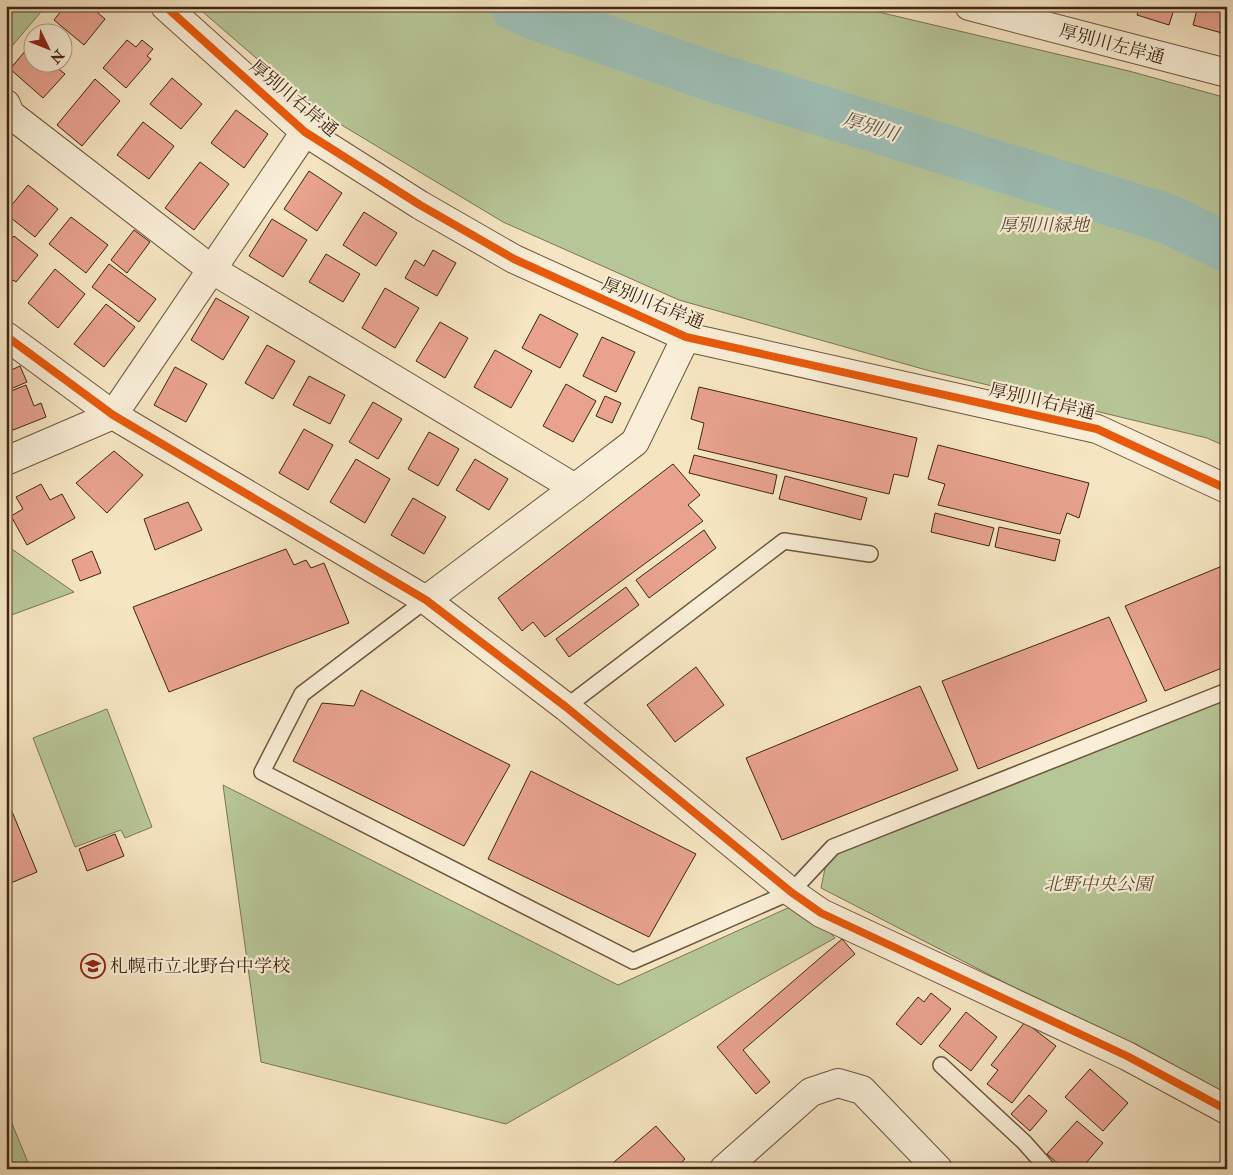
<svg xmlns="http://www.w3.org/2000/svg" width="1233" height="1175" font-family="'IM FELL Double Pica','Noto Serif JP',serif">
<style>
.green{fill:#b7c698;stroke:#7b7655}
.lines{fill:none;stroke-linecap:round;stroke-linejoin:round}
.river{stroke:#9dbfb7;stroke-width:50}
.building{fill:#e8a28e;stroke:#3f2512}
.service-casing{stroke:#6d553e;stroke-width:18}
.minor-casing{stroke:#6d553e;stroke-width:30}
.tertiary-casing{stroke:#6d553e;stroke-width:30}
.service{stroke:#f9eed7;stroke-width:15}
.minor{stroke:#f9eed7;stroke-width:28}
.tertiary{stroke:#f9eed7;stroke-width:28}
.cycleway-casing{stroke:#f9eed7;stroke-width:11}
.cycleway{stroke:#e8590c;stroke-width:8}
.labels{text-anchor:middle;stroke-width:4.5;stroke-linejoin:round;paint-order:stroke}
.street-label{font-size:18px;fill:#3f2512;stroke:#f9eed7}
.park-label{font-size:18px;font-style:italic;fill:#5d4d34;stroke:#f9eed7}
.poi-label{font-size:18px;fill:#3f2512;stroke:#f9eed7;text-anchor:start}
.water-label{font-size:19px;font-style:italic;fill:#5b5344;stroke:#f9eed7}
</style>
<rect width="100%" height="100%" fill="#f6e5c2"/>
<filter id="stains"><feTurbulence type="fractalNoise" baseFrequency=".004" numOctaves="4"/><feColorMatrix values="0 0 0 0 .2 0 0 0 0 .09 0 0 0 0 .02 0 0 0 .5 -.17"/></filter>
<radialGradient id="worn" r=".72"><stop offset=".6" stop-color="#630" stop-opacity="0"/><stop offset="1" stop-color="#630" stop-opacity=".3"/></radialGradient>
<g class="green">
<path d="M6 6H46L6 53Z"/>
<path d="M196 6H853L1129 71 1227 98V447L1207 438 930 371 679 300 503 222 315 109Z"/>
<path d="M6 545 74 592 6 617Z"/>
<path d="M1227 699V1097L821 888 830 844Z"/>
<path d="M107 709 152 827 125 838 121 830 75 847 33 738Z"/>
<path d="M223 785 618 985 801 902 835 938 506 1124 261 1062Z"/>
<path d="M6 1109 29 1165 21 1169H6Z"/>
</g>
<g class="lines">
<path class="river" d="M515 6 535 15 710 76 1168 219 1227 247"/>
</g>
<g class="building">
<path d="M65 6H90L105 19 84 45 54 20Z"/>
<path d="M1140 6H1175L1169 25 1137 15Z"/>
<path d="M1198 6H1227V15L1222 33 1193 25Z"/>
<path d="M127 40 136 47 142 40 153 49 147 56 151 59 126 88 103 68Z"/>
<path d="M32 43V62H60L56 67 65 74 43 98 10 69Z"/>
<path d="M172 78 202 104 181 129 150 104Z"/>
<path d="M95 79 120 101 82 146 57 125Z"/>
<path d="M236 110 268 134 244 168 211 143Z"/>
<path d="M143 122 174 146 149 179 117 155Z"/>
<path d="M200 162 229 184 194 230 165 208Z"/>
<path d="M309 171 342 193 317 231 284 209Z"/>
<path d="M28 185 58 209 35 237 6 214V212Z"/>
<path d="M364 212 397 233 376 266 343 245Z"/>
<path d="M71 217 108 245 86 273 49 244Z"/>
<path d="M272 219 307 240 283 277 249 256Z"/>
<path d="M134 230 150 242 127 273 111 260Z"/>
<path d="M14 236 38 255 16 282 13 280 6 289V246Z"/>
<path d="M433 250 456 263 437 296 405 278 415 260 424 266Z"/>
<path d="M326 254 360 274 343 302 309 282Z"/>
<path d="M109 264 156 299 139 322 92 287Z"/>
<path d="M55 269 85 294 58 328 28 303Z"/>
<path d="M385 288 419 308 395 348 362 328Z"/>
<path d="M216 298 249 317 223 360 191 340Z"/>
<path d="M106 304 135 327 104 367 74 344Z"/>
<path d="M540 314 578 334 560 368 522 348Z"/>
<path d="M440 322 468 338 445 378 416 361Z"/>
<path d="M602 337 635 352 616 392 583 376Z"/>
<path d="M267 345 295 361 273 399 245 383Z"/>
<path d="M495 350 532 371 511 408 474 387Z"/>
<path d="M20 366 27 382 6 391V370L7 372Z"/>
<path d="M175 367 207 384 186 422 154 405Z"/>
<path d="M309 376 345 395 330 424 293 405Z"/>
<path d="M566 384 596 401 573 442 543 426Z"/>
<path d="M26 385 34 406 41 403 46 417 13 430 6 414V393Z"/>
<path d="M699 387 917 438 908 477 894 474 889 494 698 449 704 423 691 419Z"/>
<path d="M605 396 621 403 612 423 596 416Z"/>
<path d="M373 402 402 419 378 459 349 442Z"/>
<path d="M304 429 333 445 308 490 279 473Z"/>
<path d="M429 432 459 449 438 486 408 469Z"/>
<path d="M938 445 1089 483 1079 518 1067 513 1060 534 938 505 945 484 928 479Z"/>
<path d="M114 451 143 475 107 513 76 483Z"/>
<path d="M694 455 777 475 773 494 689 473Z"/>
<path d="M356 459 390 479 365 523 330 502Z"/>
<path d="M475 459 508 479 489 510 456 490Z"/>
<path d="M673 464 700 495 688 505 703 521 545 637 533 622 522 631 498 598Z"/>
<path d="M785 476 867 498 861 520 779 499Z"/>
<path d="M41 484 50 500 62 494 75 518 27 545 11 516 23 509 16 497Z"/>
<path d="M413 498 446 517 424 554 391 535Z"/>
<path d="M188 502 202 530 155 550 144 519Z"/>
<path d="M935 513 994 528 989 546 931 532Z"/>
<path d="M999 527 1060 540 1055 561 995 547Z"/>
<path d="M704 530 716 548 649 598 636 580Z"/>
<path d="M286 549 294 565 306 560 311 568 324 563 349 623 169 692 133 607Z"/>
<path d="M92 551 101 573 80 581 72 560Z"/>
<path d="M1227 564V666L1165 691 1125 606Z"/>
<path d="M626 587 639 605 569 657 556 639Z"/>
<path d="M1109 617 1147 701 978 769 942 681Z"/>
<path d="M696 667 724 705 675 742 647 705Z"/>
<path d="M920 686 958 770 782 840 746 758Z"/>
<path d="M361 690 510 765 464 846 293 761 322 703 354 706Z"/>
<path d="M531 771 696 854 649 937 488 859Z"/>
<path d="M6 797 37 872 6 885Z"/>
<path d="M115 834 124 856 87 871 79 849Z"/>
<path d="M842 939 855 954 743 1050 770 1082 756 1094 717 1047Z"/>
<path d="M931 993 951 1009 921 1045 896 1024 918 997 924 1002Z"/>
<path d="M966 1012 997 1037 971 1071 939 1046Z"/>
<path d="M1025 1022 1056 1046 1012 1103 987 1084 998 1070 991 1065Z"/>
<path d="M1090 1069 1128 1103 1103 1131 1065 1097Z"/>
<path d="M1029 1095 1047 1111 1030 1131 1011 1114Z"/>
<path d="M1077 1121 1103 1143 1081 1169H1064L1047 1154Z"/>
<path d="M656 1126 685 1159 674 1169H606Z"/>
</g>
<g class="lines">
<defs>
<g id="service">
<path d="M426 600 302 694 262 772 633 961 791 892 833 847 1227 691"/>
<path d="M566 707 784 541 870 554"/>
<path d="M941 1065 1024 1142 1048 1169"/>
</g>
<g id="minor">
<path d="M6 104 10 114 211 269 575 488"/>
<path d="M6 336 113 415 426 600 566 707 791 892 821 913 1127 1056 1227 1110"/>
<path d="M6 461 113 415 305 132"/>
<path d="M426 600 575 488 635 442 686 337"/>
<path d="M724 1169 811 1092 838 1083 862 1090 938 1169"/>
</g>
<g id="tertiary">
<path d="M165 6 305 132 420 205 514 259 686 337 1097 429 1227 489"/>
<path d="M969 6 1227 73"/>
</g>
</defs>
<use href="#service" class="service-casing"/>
<use href="#minor" class="minor-casing"/>
<use href="#tertiary" class="tertiary-casing"/>
<use href="#service" class="service"/>
<use href="#minor" class="minor"/>
<use href="#tertiary" class="tertiary"/>
<defs>
<g id="cycleway">
<path d="M165 6 305 132 420 205 514 259 686 337 1097 429 1227 489"/>
<path d="M6 336 113 415 426 600 566 707 791 892 821 913 1127 1056 1227 1110"/>
</g>
</defs>
<use href="#cycleway" class="cycleway-casing"/>
<use href="#cycleway" class="cycleway"/>
</g>
<defs>
<symbol id="school-ring" viewBox="-11 -11 22 22"><circle r="9.5" fill="#f9eed7" stroke="#8f2418" stroke-width="1.5"/><path d="M0-5L7-2L0 1L-7-2ZM-4 1L0 2.5L4 1V4Q0 6-4 4Z" fill="#8f2418"/></symbol>
</defs>
<g fill-rule="evenodd">
<use href="#school-ring" x="79" y="952" width="28" height="28"/>
</g>
<g class="labels">
<g class="street-label">
<text transform="translate(1112 44) rotate(15)" y="6">厚別川左岸通</text>
<text transform="translate(294 98) rotate(40)" y="6">厚別川右岸通</text>
<text transform="translate(653 303) rotate(22)" y="6">厚別川右岸通</text>
<text transform="translate(1042 401) rotate(13)" y="6">厚別川右岸通</text>
</g>
<g class="park-label">
<text x="1044" y="231">厚別川緑地</text>
<text x="1098" y="890">北野中央公園</text>
</g>
<g class="poi-label">
<text x="110" y="972">札幌市立北野台中学校</text>
</g>
<g class="water-label">
<text transform="translate(871 126) rotate(17)" y="7">厚別川</text>
</g>
</g>
<rect width="1233" height="1175" fill="none" stroke="#f6e5c2" stroke-width="25"/>
<rect x="8" y="8" width="1218" height="1160" fill="none" stroke="#3f2512" stroke-width="2.5"/>
<rect x="12" y="12" width="1208" height="1150" fill="none" stroke="#3f2512"/>
<g transform="translate(48 48) rotate(133)"><circle r="24" fill="#f9eed7" stroke="#af9e88"/>
<path d="M0-4L9 19L0 12L-9 19Z" fill="#8f2418"/>
<text y="-8" font-size="14" font-weight="bold" text-anchor="middle" fill="#3f2512">N</text>
</g>
<rect width="100%" height="100%" filter="url(#stains)"/>
<rect width="100%" height="100%" fill="url(#worn)"/>
</svg>
